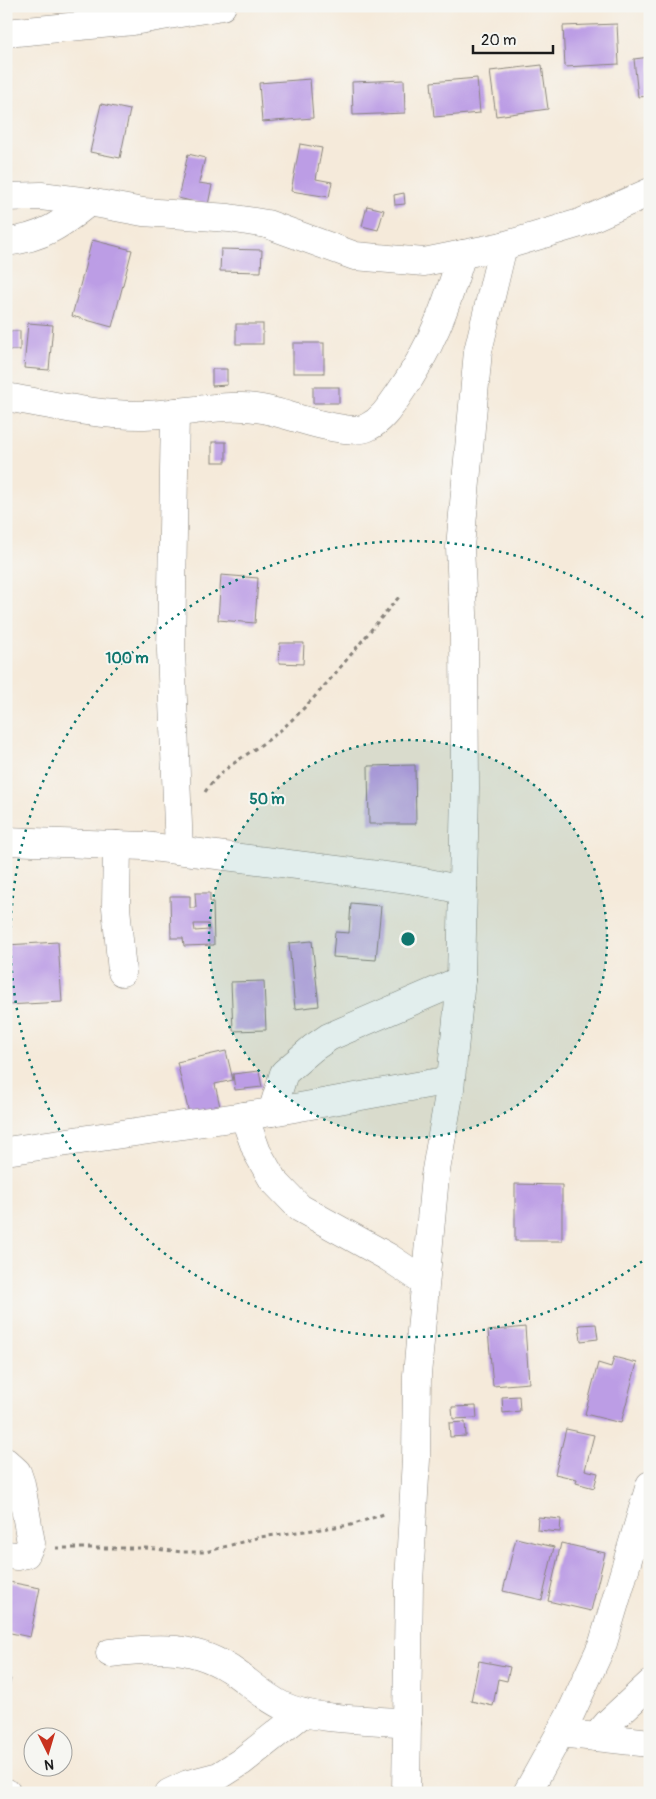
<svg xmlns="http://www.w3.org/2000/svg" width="656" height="1799" font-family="Pangolin,sans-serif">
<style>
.building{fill:#bc9de5;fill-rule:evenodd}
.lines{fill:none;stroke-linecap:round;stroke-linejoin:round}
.minor-casing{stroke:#88837b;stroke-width:29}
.path{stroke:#88837b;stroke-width:3;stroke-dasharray:4 4;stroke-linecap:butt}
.minor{stroke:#fff;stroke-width:28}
.ring{fill:none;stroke:#0f766e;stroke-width:2.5;stroke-dasharray:2.5 5}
.centre{fill:#0f766e;stroke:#f6f6f2;stroke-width:2.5}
.ring-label{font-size:15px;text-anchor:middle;font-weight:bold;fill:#0f766e;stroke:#f6f6f2;stroke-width:4;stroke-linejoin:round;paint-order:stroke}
</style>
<rect width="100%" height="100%" fill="#f6f6f2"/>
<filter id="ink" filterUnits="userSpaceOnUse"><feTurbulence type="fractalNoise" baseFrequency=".02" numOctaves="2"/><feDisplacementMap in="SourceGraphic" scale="10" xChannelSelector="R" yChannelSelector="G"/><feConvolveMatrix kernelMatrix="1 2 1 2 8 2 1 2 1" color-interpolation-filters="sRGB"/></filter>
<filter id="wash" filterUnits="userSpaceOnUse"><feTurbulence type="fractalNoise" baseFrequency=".0096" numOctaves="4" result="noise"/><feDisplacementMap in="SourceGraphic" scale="20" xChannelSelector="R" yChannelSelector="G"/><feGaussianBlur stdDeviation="1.12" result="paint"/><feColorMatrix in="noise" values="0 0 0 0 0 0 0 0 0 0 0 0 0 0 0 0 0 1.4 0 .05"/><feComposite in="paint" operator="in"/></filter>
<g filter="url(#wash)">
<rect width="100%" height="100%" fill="#f5eada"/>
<g id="blocks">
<g class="building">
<path d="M617 24 619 64 565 67 563 26Z"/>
<path d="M650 57V96L638 97 634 59Z"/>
<path d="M542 65 548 109 496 116 490 71Z"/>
<path d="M477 78 480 113 434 117 431 82Z"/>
<path d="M310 79 313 118 262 122 259 83Z"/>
<path d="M404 80 405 113 353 115 352 82Z"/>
<path d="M101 104 130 110 120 158 90 152Z"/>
<path d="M300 144 322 148 316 179 332 182 329 197 291 191Z"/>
<path d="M188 154 205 158 199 183 212 185 208 205 178 198Z"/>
<path d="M404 193 405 204 395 205 394 195Z"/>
<path d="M367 206 384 210 378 230 362 226Z"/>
<path d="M92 240 132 250 112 327 72 316Z"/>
<path d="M221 249 262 250 261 272 220 271Z"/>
<path d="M28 323 53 325 49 370 24 368Z"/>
<rect x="236" y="324" width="27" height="20"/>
<rect x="6" y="331" width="14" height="19"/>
<rect x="293" y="343" width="31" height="30"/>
<path d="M212 369H227V385L212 386Z"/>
<rect x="313" y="387" width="26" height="16"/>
<rect x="212" y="442" width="14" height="20"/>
<path d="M221 575 258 578 255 623 218 620Z"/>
<path d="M280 643H304L303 664 279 663Z"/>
<path d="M415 765 416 824H369L368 766Z"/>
<path d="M195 893H210V902H213L214 945 184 946 183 938H171L170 896H190V908H196ZM194 924H208L209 930 195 931Z"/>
<path d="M351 903 381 906 376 960 333 957 335 932 349 933Z"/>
<path d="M312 941 319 1006 295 1009 289 943Z"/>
<path d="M58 942 62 1002 7 1005 6 945Z"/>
<path d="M264 981 266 1030 233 1031 231 982Z"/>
<path d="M226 1051 233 1080 215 1084 221 1111 190 1118 177 1062Z"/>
<path d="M259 1071 262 1087 235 1090 233 1074Z"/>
<path d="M515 1184 562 1185V1241H515Z"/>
<path d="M596 1324 598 1339 581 1341 579 1325Z"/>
<path d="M525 1327 529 1383 493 1386 488 1331Z"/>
<path d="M614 1357 637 1363 621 1423 585 1414 598 1363 611 1367Z"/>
<path d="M519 1396 520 1411 503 1413 502 1397Z"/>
<path d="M476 1406 477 1418 453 1419 452 1407Z"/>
<path d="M465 1422 466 1436 450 1437 449 1423Z"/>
<path d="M566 1429 594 1435 585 1470 598 1473 594 1488 576 1483 577 1479 555 1474Z"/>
<path d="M538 1517 561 1519 560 1532 537 1530Z"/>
<path d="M516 1538 554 1547 542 1600 503 1591Z"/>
<path d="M561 1543 605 1553 591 1611 548 1601Z"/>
<path d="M9 1582 40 1588 30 1637 6 1632V1594Z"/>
<path d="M479 1661 510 1667 507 1681 498 1679 493 1706 471 1701Z"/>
<path d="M6 1677 11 1679 7 1695 6 1694Z"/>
</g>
</g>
</g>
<g filter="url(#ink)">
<use href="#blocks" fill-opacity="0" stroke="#88837b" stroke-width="1"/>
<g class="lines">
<defs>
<g id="minor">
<path d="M6 33 133 21 222 6"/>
<path d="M6 197 41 196 89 202 143 212 229 218 267 224 355 256 424 262 503 246 580 223 650 192"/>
<path d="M6 242C43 238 62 224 89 202"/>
<path d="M6 397C51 405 99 416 145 415 184 414 223 402 262 409 287 413 347 438 368 427 382 420 390 407 399 394 431 349 446 307 462 254"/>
<path d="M175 412 171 651 179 850"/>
<path d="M6 841 144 846 409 879 463 890"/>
<path d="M117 845 116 907 122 972"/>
<path d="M272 1112 284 1073 313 1048 329 1037 461 980"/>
<path d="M244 1116 257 1152 273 1180 300 1208 388 1257 424 1281"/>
<path d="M6 1151 272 1112 450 1080"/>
<path d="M6 1462 17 1472 21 1484 31 1543 26 1554 17 1556 6 1555"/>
<path d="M110 1653C158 1647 196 1644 237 1674 252 1685 266 1698 283 1706 316 1721 370 1719 407 1723"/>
<path d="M560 1733 650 1743"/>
<path d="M596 1737 608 1723 650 1684"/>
<path d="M6 1793H7"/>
<path d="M169 1793 188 1784 219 1776 241 1762 303 1713"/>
<path d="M406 1793 409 1582 416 1459 417 1375 435 1176 450 1089 461 980 465 788 464 635 460 547 478 351 503 246"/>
<path d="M527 1793 569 1717 603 1643 650 1485"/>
</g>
</defs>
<use href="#minor" class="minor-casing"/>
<g class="path">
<path d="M205 792C223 764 257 751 282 729 326 690 360 641 399 597"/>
<path d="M56 1548H146L182 1552H206L260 1537 351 1525 387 1513"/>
</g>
<use href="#minor" class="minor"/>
</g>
</g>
<circle cx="408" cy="939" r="199" fill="#0f766e" fill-opacity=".12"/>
<g class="ring">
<circle cx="408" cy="939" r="199"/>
<path d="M648 1257A398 398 0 1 1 648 621"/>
</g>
<circle cx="408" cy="939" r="8" class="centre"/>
<g class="ring-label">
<text x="127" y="663">100 m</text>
<text x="267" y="804">50 m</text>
</g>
<rect width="656" height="1799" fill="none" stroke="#f6f6f2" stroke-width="25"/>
<g transform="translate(48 1752) rotate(175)"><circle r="24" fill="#f6f6f2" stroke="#9f9f9c"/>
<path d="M0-4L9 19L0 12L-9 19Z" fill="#c8321e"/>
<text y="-8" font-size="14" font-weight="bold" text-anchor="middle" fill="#1c1c1c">N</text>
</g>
<path d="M473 45v8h80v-8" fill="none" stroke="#1c1c1c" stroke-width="2.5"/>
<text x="481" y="45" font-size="15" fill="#1c1c1c" stroke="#f6f6f2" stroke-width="4" paint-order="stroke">20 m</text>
</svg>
